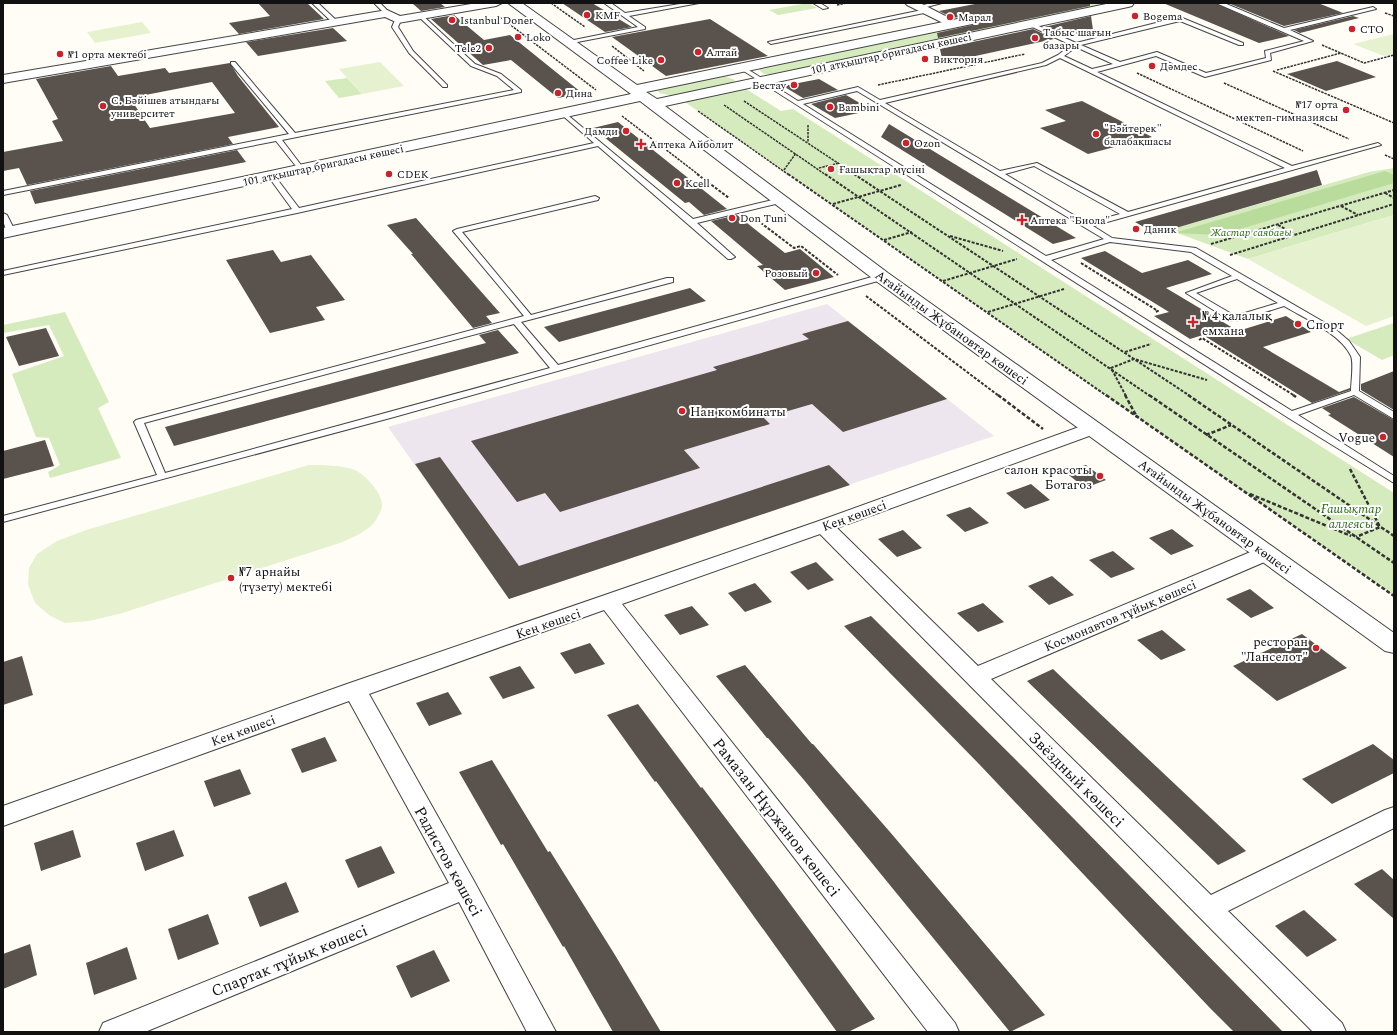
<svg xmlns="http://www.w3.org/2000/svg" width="1397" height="1035" font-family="Spectral,serif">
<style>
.industrial{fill:#eee6ef}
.green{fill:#d5ebbd}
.forest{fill:#b9dc9c}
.pitch{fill:#e6f2cf}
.building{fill:#5a524d;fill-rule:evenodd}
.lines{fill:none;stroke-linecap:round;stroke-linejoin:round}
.service-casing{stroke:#444;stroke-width:2}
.minor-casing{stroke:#444;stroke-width:2}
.tertiary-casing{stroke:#444;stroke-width:2}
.path-far2{stroke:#333;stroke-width:1.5;stroke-dasharray:2.5 1;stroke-linecap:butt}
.path-far1{stroke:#333;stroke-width:2;stroke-dasharray:3 1.5;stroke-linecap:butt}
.path{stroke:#333;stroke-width:2.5;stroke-dasharray:4 2;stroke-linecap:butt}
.service{fill:#fff;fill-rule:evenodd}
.minor{fill:#fff;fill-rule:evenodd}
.tertiary{fill:#fff;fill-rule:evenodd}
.poi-dot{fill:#c4262e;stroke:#fff;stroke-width:1.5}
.labels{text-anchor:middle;stroke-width:4;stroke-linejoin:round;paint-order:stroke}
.far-poi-label{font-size:11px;fill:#111;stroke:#fff;text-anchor:start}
.far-street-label{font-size:11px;fill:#111;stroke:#fff}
.far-park-label{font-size:11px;font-style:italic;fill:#2f6b1f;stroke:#fff}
.poi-label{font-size:13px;fill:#111;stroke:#fff;text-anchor:start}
.street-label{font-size:13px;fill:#111;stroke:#fff}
.park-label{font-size:13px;font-style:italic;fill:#2f6b1f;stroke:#fff}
.near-street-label{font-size:16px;fill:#111;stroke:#fff}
</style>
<rect width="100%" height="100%" fill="#fffdf5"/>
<path class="industrial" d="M827 304 994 436 509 599 388 427Z"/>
<g class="green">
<path d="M808 3 817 8 778 15 769 10Z"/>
<path d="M1070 3H1116L776 75 764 74 759 70 762 66Z"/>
<path d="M725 76 735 80 732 84 674 96 659 93 658 90 662 87Z"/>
<path d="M347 78 362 94 339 98 325 81Z"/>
<path d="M746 89 781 111 793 109 1394 493V596L685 102Z"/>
<path d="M1394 168V215L1248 259 1169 230 1369 172Z"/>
<path d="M65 312 109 402 98 408 121 458 50 478 48 472 60 465 49 438 36 437 12 374 64 356 49 325 3 333V325Z"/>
<path d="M1394 323V355L1382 360 1346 339Z"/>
</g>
<path class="forest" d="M1385 171 1394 175V183L1220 235 1174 233Z"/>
<g class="pitch">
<path d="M142 22 151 33 95 43 87 32Z"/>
<path d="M1394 34V54L1384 56 1353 44Z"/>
<path d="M380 62 404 86 362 94 339 69Z"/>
<path d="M1394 215V316L1366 326 1248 259Z"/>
<path d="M309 465C324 465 340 465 355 470 365 474 383 494 382 506 382 509 378 517 376 520 369 531 353 537 343 542L119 614 89 621 65 623 49 615 35 603 28 584 29 568 37 554 57 541 86 530Z"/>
</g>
<g class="building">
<path d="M258 3H307L324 19 239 34 229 23 270 16Z"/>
<path d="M412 3H440L445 7 421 11Z"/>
<path d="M562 3H592L632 27 605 32Z"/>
<path d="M980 3H1090V6L938 38 937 33 981 23 984 20 982 15 977 14 953 18 939 11Z"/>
<path d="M1163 3H1215L1289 36 1259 43Z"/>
<path d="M1228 3H1318L1343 13 1284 26Z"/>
<path d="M454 15 484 40 510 35 582 93 558 98 511 60 483 65 431 19Z"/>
<path d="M1091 16 1093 30 1065 36 1044 27Z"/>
<path d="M1353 16 1359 18 1300 33 1294 30Z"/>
<path d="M710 19 768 56 666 76 612 37Z"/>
<path d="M333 28 347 41 258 56 246 42Z"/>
<path d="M1033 29 1054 39 943 63 940 49Z"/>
<path d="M1337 61 1376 77 1326 91 1287 74Z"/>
<path d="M230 63 238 76 279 127 228 137 233 144 27 185 19 168 3 171V152L63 141 52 121 58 119 36 79 111 66 118 76 165 68 169 73ZM212 82 235 113 150 128 130 98Z"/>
<path d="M819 79 838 90 803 98 783 86Z"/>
<path d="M846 95 865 106 861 107 868 111 835 118 811 104Z"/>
<path d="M1082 101 1152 137 1088 154 1040 128 1066 121 1045 110Z"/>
<path d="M618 122 727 209 704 215 689 202 685 203 593 128Z"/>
<path d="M889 124 1076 238 1053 244 881 137Z"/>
<path d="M237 150 246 162 35 204 30 191Z"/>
<path d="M1317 170 1322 185 1169 230 1156 234 1135 222Z"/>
<path d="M737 215 785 253 800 249 834 277 785 290 757 266 763 265 711 221Z"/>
<path d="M416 218 500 313 486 316 492 323 473 328 411 254H413L387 225Z"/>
<path d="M273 250 281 262 311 255 345 300 316 307 325 320 270 333 226 260Z"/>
<path d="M1105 251 1142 273 1188 260 1212 274 1166 288 1238 331 1286 316 1311 332 1263 347 1339 392 1350 388V390L1312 403 1203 335 1190 339 1154 316 1169 312 1081 258Z"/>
<path d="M690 288 706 301 559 342 544 327Z"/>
<path d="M848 321 947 399 843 432 812 404 764 418 770 424 684 450 700 468 560 512 545 493 517 502 471 441 717 370 713 367 809 339 802 334Z"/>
<path d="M46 328 59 356 19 366 6 337Z"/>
<path d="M498 330 519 353 174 446 165 427 486 343 479 335Z"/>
<path d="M1394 371V410L1361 390V384Z"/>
<path d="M1354 397 1394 420V457L1328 415 1331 414 1322 408Z"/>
<path d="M45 440 54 466 3 479V451Z"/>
<path d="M440 457 519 566 829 465 850 485 509 599 415 464Z"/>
<path d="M1086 465 1106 480 1085 488 1065 472Z"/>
<path d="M1031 484 1050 500 1025 509 1006 493Z"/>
<path d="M970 507 989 523 965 532 946 515Z"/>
<path d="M1172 529 1194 546 1171 555 1149 538Z"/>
<path d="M903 530 922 548 897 557 878 539Z"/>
<path d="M1113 551 1135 569 1111 578 1089 560Z"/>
<path d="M816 562 834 580 808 590 790 572Z"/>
<path d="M1052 576 1074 595 1049 605 1028 586Z"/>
<path d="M755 583 772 602 745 612 728 593Z"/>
<path d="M1250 589 1274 608 1251 618 1226 599Z"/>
<path d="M983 603 1004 622 978 632 957 613Z"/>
<path d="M692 606 709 625 680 635 664 615Z"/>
<path d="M871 616 1026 770 1283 1032H1234L1209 1007 979 764 844 626Z"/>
<path d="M1162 630 1186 650 1161 660 1137 640Z"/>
<path d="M1302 634 1347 668 1277 701 1233 666Z"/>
<path d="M590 643 605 664 575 674 560 653Z"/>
<path d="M22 656 33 695 3 705V662Z"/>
<path d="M745 665 812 744H813L890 832 1045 1015 1010 1032 804 780 768 738H767L716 676Z"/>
<path d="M520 666 535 688 503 699 489 677Z"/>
<path d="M1053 669 1076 691 1246 851 1218 865 1027 681Z"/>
<path d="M448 692 462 714 429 726 416 703Z"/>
<path d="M638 704 701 788 702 787 774 882 875 1019 848 1032H837L689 826 656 781 655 782 607 715Z"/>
<path d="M325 737 337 761 302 773 291 749Z"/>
<path d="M1373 744 1394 760V773L1332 804 1302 779Z"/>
<path d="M492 760 548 852 550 851 615 955 661 1032H613L564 946 563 947 503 844 501 845 459 772Z"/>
<path d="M240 769 251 794 214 807 204 781Z"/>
<path d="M73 830 81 857 41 871 34 843Z"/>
<path d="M174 830 184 856 145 871 136 843Z"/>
<path d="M381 846 395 873 358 888 345 860Z"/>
<path d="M1382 869 1394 880V919L1354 884Z"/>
<path d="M286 882 299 912 260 927 248 897Z"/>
<path d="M1304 910 1337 940 1307 957 1275 926Z"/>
<path d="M208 914 219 944 178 960 168 929Z"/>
<path d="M30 944 37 975 3 989V954Z"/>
<path d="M127 947 137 979 94 995 86 963Z"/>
<path d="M434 950 450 981 411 998 396 966Z"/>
</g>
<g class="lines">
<defs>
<g id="service">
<path d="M312 3H318L337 21V23H333Z"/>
<path d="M374 3H380L389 12V14H385Z"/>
<path d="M604 3H611L625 13 686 3H699L629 16 645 27V29L567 44V42L569 41 638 27Z"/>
<path d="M813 3H820L828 8 823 9Z"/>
<path d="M931 3H942L919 9 916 7Z"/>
<path d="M1216 3H1224L1284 28 1373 7 1376 9 1290 30 1313 41 1270 53 1271 60 1205 77 1156 56 1097 72 1292 166 1378 143 1381 145 1093 226 1112 238 1196 248 1334 328 1349 341 1360 357 1359 391 1394 412V419L1354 395 1298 415 1394 476V483L1287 417 739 68 744 67 798 101 858 87 880 100 1042 63 1058 55 1071 45 1028 25V23L1030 22 1076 43 1180 17 1243 43V45H1239L1180 21 1081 45 1120 62 1157 52 1206 73 1266 58 1265 51 1304 41ZM1076 47 1113 64 1092 69 1064 56ZM1060 58 1285 168 1128 212 1037 163 1000 171 885 103 1046 65ZM857 91 1104 239 1046 256 803 104ZM1034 166 1120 214 1087 223 1005 174ZM1110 242 1191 252 1232 276 1186 293 1231 321H1237L1284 306C1304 318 1341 334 1351 356 1354 363 1351 383 1351 391L1292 411 1051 260ZM1237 279 1278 303 1235 316 1196 293Z"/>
<path d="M927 9 930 11 929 12 771 44 768 42Z"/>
<path d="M421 14 475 64 501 74 521 90V92L282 140 304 169 301 171 299 170 276 141 3 195V191L289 134 231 64V62H235L295 133 514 90 497 76 471 66 419 17 418 16Z"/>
<path d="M398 18 401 20 398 27 413 51 447 85V87H443L409 53 392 27 395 20Z"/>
<path d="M564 112 693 219 781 198 785 200 784 202 697 223 735 257 731 259H728L598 146 297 213 3 275V271L292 209 268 176 272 174 274 175 299 208 594 143 562 115 561 114Z"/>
<path d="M595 196 599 198 598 200 462 232 531 315 667 278H673V282L521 322 558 365 879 275H882L886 277 885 279 394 417 3 522V516L157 475 134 422 136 420 524 316 453 231 457 229ZM514 324 550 368 165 473 144 423Z"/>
<path d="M3 213 7 215 15 231 14 233H8C4 226 3 221 3 213Z"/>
</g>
<g id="minor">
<path d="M477 3H502L496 6 398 23 385 17 3 83V75L387 10 400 16Z"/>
<path d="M905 3H920L957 22 959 24 957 26H949L907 5Z"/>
<path d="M1093 422 1100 424 1102 428 1100 432 837 528 978 666 1260 548 1267 547 1274 548 1277 553 1274 558 991 679 1211 895 1385 810 1394 807V828L1228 911 1342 1023 1346 1032H1313L820 534 622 604 955 1023 959 1032H928L604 610 369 694 474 881 556 1032H527L459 902 145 1032H99L103 1023 449 883 349 701 3 826V806L347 684 816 522Z"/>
</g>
<path id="tertiary" d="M508 3H522L637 85 977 15 981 16 983 19 981 22 977 23 646 92 657 99 1111 3H1134L1132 6 1128 7 665 106 888 273 1394 633V653L1385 651 876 281 640 101 3 238V228L631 94Z"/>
</defs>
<use href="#service" class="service-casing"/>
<use href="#minor" class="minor-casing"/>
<use href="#tertiary" class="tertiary-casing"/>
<g class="path-far2">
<path d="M551 3 585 27"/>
<path d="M837 5 847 3"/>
<path d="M1385 13 1394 16"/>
<path d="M500 17 596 90"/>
<path d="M1322 45 1364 63 1394 55"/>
<path d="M612 46 644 71"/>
<path d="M1277 70 1341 53"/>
<path d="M1273 71 1394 123"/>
<path d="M1137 73 1303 151"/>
<path d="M1224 83 1349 139"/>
<path d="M878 85 1025 54"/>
<path d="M744 101 856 175"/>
<path d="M724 105 826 175"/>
<path d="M698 111 789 175"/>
<path d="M622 116 699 175"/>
<path d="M808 125V142"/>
<path d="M1385 155 1394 159"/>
<path d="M819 168 839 163"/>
<path d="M784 170 796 153"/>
</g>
<g class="path-far1">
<path d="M697 174 729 198"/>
<path d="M788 174 1107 396"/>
<path d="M825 174 1150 396"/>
<path d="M854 174 1190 396"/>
<path d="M1385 193 1394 198"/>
<path d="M833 204 901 185"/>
<path d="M1341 206 1358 215"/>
<path d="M757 220 794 248 801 246 838 275"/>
<path d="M1278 225 1294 234"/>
<path d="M950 236 1003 251"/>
<path d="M884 240 912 232"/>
<path d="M1211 244 1394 190"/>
<path d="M1230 255 1394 204"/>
<path d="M1081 263 1158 311 1155 312"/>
<path d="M943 281 1017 259"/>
<path d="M866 296 999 396"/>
<path d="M988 312 1064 289"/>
<path d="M1199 340 1202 338 1295 396"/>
<path d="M1125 352 1151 344"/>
<path d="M1126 396 1111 368 1134 359 1207 380"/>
</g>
<g class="path">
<path d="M998 395 1043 429"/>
<path d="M1106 395 1394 596"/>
<path d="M1125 395 1137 417"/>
<path d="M1149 395 1394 563"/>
<path d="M1188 395 1394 536"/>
<path d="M1293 395 1296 397"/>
<path d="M1206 435 1231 425"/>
<path d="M1350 469 1380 527 1356 537"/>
<path d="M1250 494 1351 536"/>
</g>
<use href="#service" class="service"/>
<use href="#minor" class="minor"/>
<use href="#tertiary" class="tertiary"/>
</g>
<g class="poi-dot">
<circle cx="587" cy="15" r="4"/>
<circle cx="1135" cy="16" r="4"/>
<circle cx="950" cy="17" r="4"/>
<circle cx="452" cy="20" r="4"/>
<circle cx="1352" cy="29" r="4"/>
<circle cx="518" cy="37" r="4"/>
<circle cx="1035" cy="38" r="4"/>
<circle cx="489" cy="48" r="4"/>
<circle cx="698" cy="52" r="4"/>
<circle cx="60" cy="54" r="4"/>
<circle cx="925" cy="59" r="4"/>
<circle cx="661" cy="60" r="4"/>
<circle cx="1152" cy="66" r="4"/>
<circle cx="794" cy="85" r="4"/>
<circle cx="558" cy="93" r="4"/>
<circle cx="103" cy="106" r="4"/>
<circle cx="830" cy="107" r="4"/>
<circle cx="1346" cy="110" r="4"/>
<circle cx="626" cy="131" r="4"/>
<circle cx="1096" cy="134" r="4"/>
<circle cx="906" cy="143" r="4"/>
<path d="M639 138h4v4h4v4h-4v4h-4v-4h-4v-4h4z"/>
<circle cx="831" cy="169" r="4"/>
<circle cx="389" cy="174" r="4"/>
<circle cx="677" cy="183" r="4"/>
<circle cx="732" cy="218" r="4"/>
<path d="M1020 214h4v4h4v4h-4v4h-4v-4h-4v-4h4z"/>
<circle cx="1136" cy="229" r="4"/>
<circle cx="816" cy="273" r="4"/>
<path d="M1191 316h4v4h4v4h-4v4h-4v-4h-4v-4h4z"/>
<circle cx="1298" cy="324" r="4"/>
<circle cx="682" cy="411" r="4"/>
<circle cx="1383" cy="437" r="4"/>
<circle cx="1100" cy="476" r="4"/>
<circle cx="231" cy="578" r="4"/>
<circle cx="1316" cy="648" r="4"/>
</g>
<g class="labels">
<g class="far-poi-label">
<text x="595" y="19">KMF</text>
<text x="1143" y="20">Bogema</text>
<text x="958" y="21">Марал</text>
<text x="460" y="24">Istanbul Doner</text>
<text x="1360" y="33">СТО</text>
<text x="1043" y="36">Табыс шағын<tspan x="1043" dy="13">базары</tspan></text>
<text x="526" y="41">Loko</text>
<text x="481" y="52" text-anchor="end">Tele2</text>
<text x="706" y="56">Алтай</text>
<text x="68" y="58">№1 орта мектебі</text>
<text x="933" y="63">Виктория</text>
<text x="653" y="64" text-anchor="end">Coffee Like</text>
<text x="1160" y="70">Дәмдес</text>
<text x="786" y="89" text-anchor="end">Бестау</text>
<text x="566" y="97">Дина</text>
<text x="111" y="104">С. Бәйішев атындағы<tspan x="111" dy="13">университет</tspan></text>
<text x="1338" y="108" text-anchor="end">№17 орта<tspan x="1338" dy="13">мектеп-гимназиясы</tspan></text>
<text x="838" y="111">Bambini</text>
<text x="1104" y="132">"Бәйтерек"<tspan x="1104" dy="13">балабақшасы</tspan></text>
<text x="618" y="135" text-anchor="end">Дамди</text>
<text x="914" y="147">Ozon</text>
<text x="649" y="148">Аптека Айболит</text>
<text x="839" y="173">Ғашықтар мүсіні</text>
<text x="397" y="178">CDEK</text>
<text x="685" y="187">Kcell</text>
<text x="740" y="222">Don Tuni</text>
<text x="1030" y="224">Аптека "Биола"</text>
<text x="1144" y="233">Даник</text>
<text x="808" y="277" text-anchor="end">Розовый</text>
</g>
<g class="far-street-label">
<text transform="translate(891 53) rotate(-12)" y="4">101 атқыштар бригадасы көшесі</text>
<text transform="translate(323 165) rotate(-12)" y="4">101 атқыштар бригадасы көшесі</text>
</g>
<g class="far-park-label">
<text x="1251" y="236">Жастар саябағы</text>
</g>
<g class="poi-label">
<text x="1202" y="320">№ 4 қалалық<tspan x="1202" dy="15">емхана</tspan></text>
<text x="1306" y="329">Спорт</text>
<text x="690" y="416">Нан комбинаты</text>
<text x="1375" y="442" text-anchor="end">Vogue</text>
<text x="1092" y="474" text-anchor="end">салон красоты<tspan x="1092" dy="15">Ботагоз</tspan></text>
<text x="239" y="576">№7 арнайы<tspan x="239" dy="15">(түзету) мектебі</tspan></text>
<text x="1308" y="646" text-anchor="end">ресторан<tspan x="1308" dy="15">"Ланселот"</tspan></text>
</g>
<g class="street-label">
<text transform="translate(952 327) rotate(36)" y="5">Ағайынды Жұбановтар көшесі</text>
<text transform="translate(854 515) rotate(-20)" y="5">Кең көшесі</text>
<text transform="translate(1215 516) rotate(36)" y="5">Ағайынды Жұбановтар көшесі</text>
<text transform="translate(1120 615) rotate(-23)" y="5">Космонавтов тұйық көшесі</text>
<text transform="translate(548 623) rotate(-19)" y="5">Кең көшесі</text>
<text transform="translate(243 730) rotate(-20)" y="5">Кең көшесі</text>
</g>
<g class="park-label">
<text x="1351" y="513">Ғашықтар<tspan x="1351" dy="15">аллеясы</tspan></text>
</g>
<g class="near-street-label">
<text transform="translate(1077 779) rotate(45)" y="6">Звёздный көшесі</text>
<text transform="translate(777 817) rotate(52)" y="6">Рамазан Нұржанов көшесі</text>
<text transform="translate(449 861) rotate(61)" y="6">Радистов көшесі</text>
<text transform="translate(289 960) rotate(-22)" y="6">Спартак тұйық көшесі</text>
</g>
</g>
<rect width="1397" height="1035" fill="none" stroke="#111111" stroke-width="8"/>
</svg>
